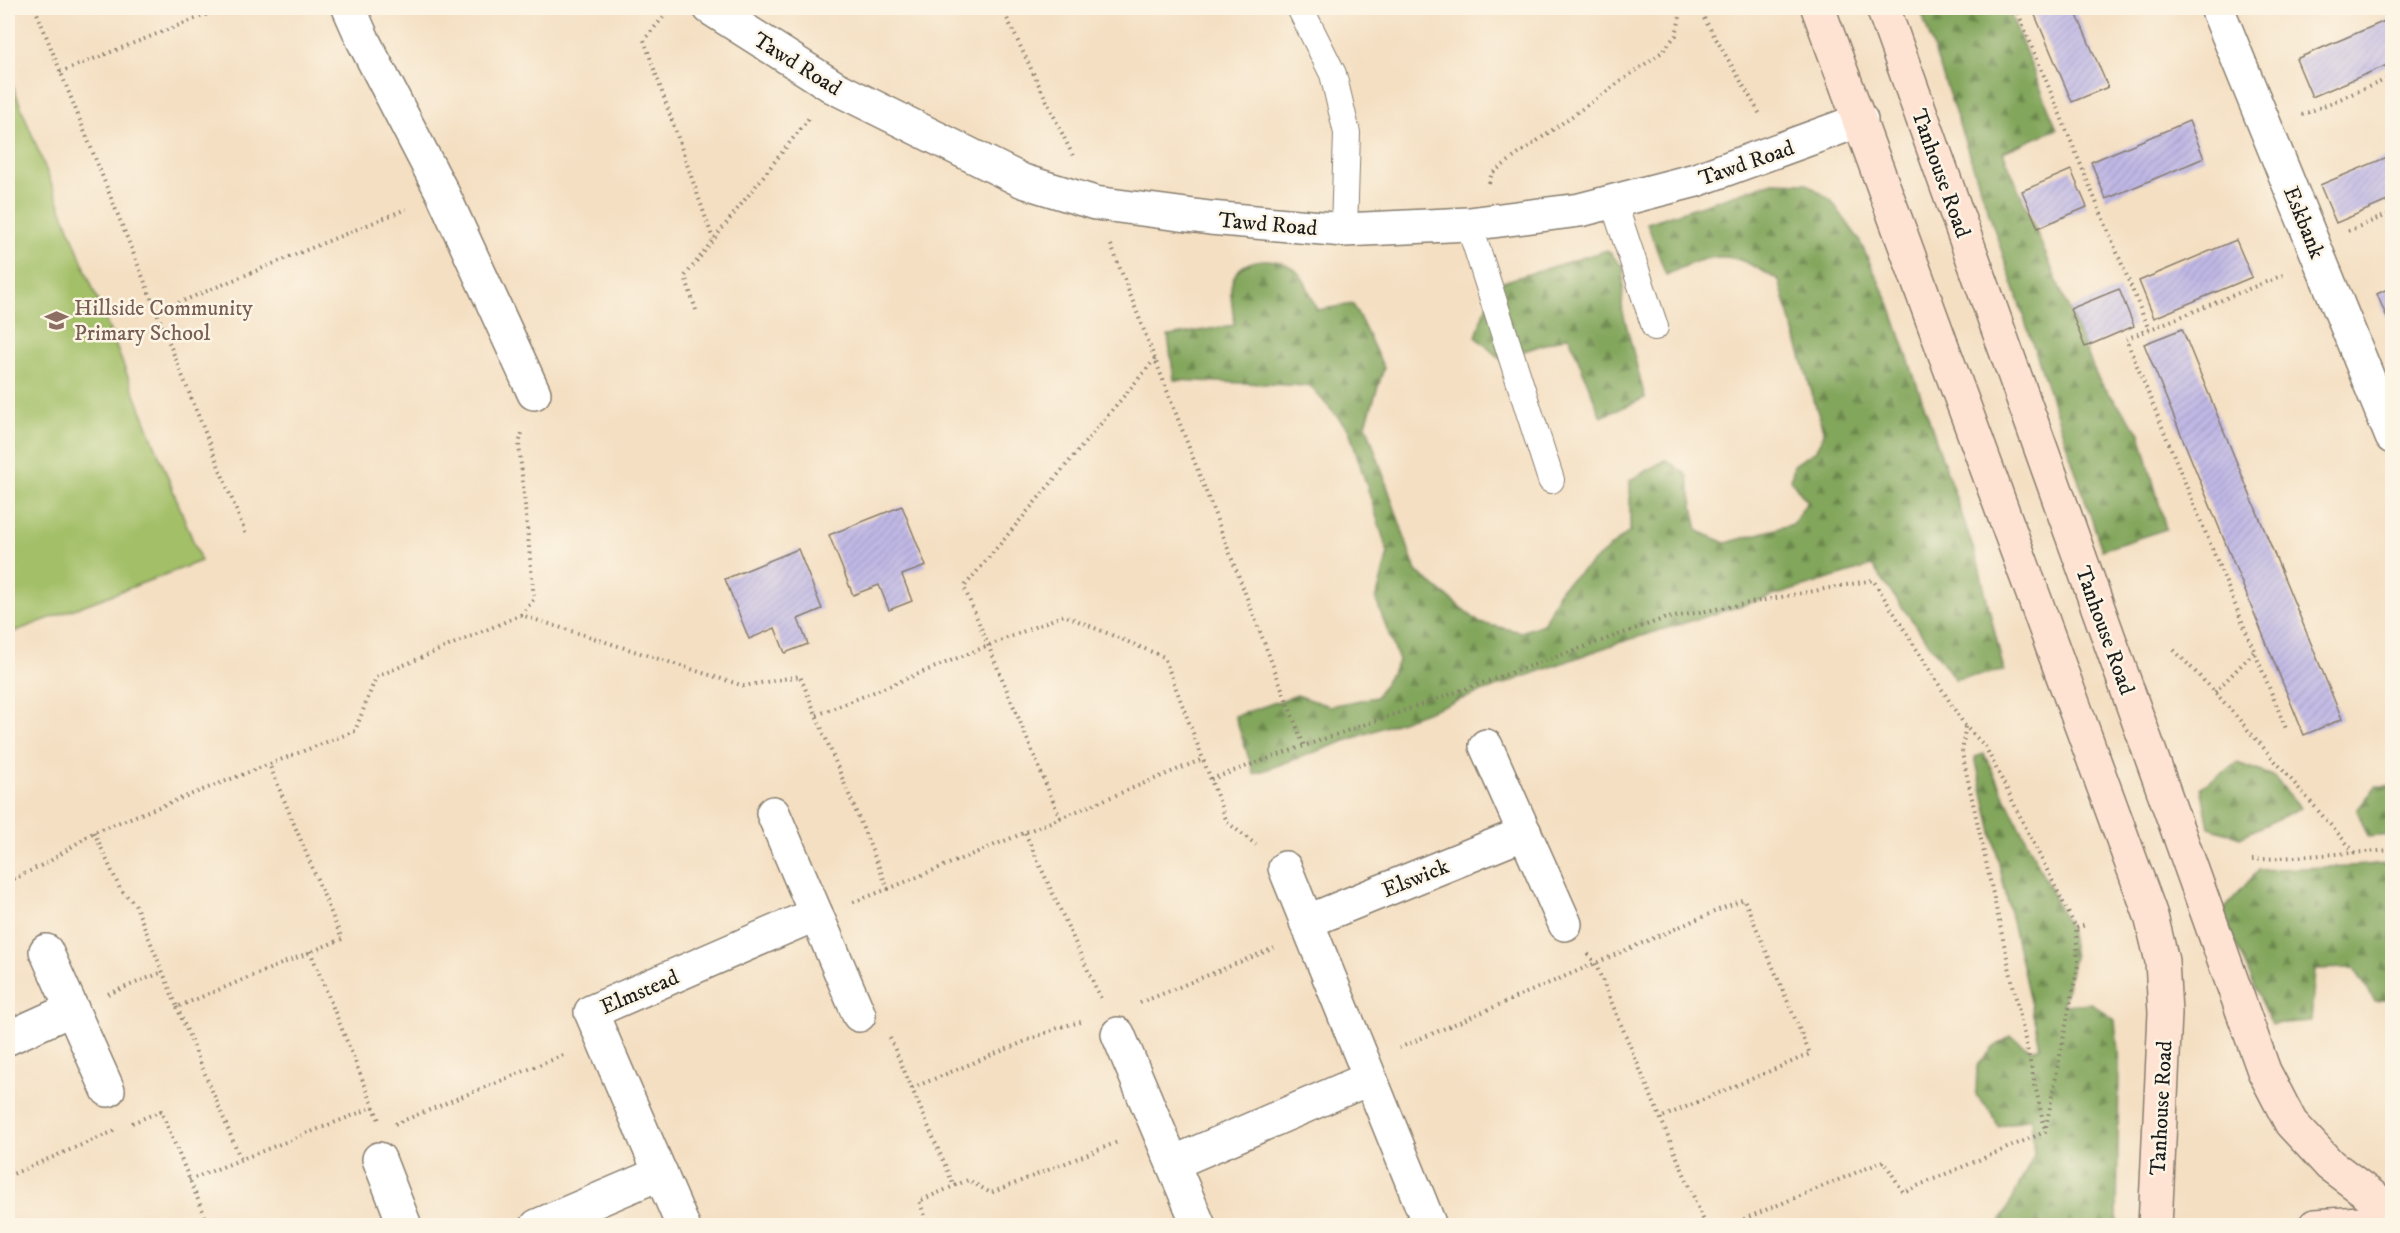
<svg xmlns="http://www.w3.org/2000/svg" width="2400" height="1233" font-family="'IM FELL DW Pica',serif">
<style>
.grass{fill:#a3bf67;stroke:#606e42;stroke-width:1.5}
.forest{fill:url(#forest-firs);stroke:#4f613c;stroke-width:1.5}
.building{fill:url(#building-hatch)}
.lines{fill:none;stroke-linecap:round;stroke-linejoin:round}
.lane-casing{stroke:#887e6f;stroke-width:28}
.street-casing{stroke:#887e6f;stroke-width:36}
.secondary-casing{stroke:#887e6f;stroke-width:36}
.path{stroke:#887e6f;stroke-width:4;stroke-dasharray:1.5 4.5;stroke-linecap:butt}
.lane{stroke:#fff;stroke-width:26}
.street{stroke:#fff;stroke-width:33}
.secondary{stroke:#fee3d2;stroke-width:33}
.labels{text-anchor:middle;stroke-width:5;stroke-linejoin:round;paint-order:stroke}
.street-label{font-size:22px;fill:#1c1c1c;stroke:#fcf5e5}
.education-label{font-size:22px;fill:#785e54;stroke:#fcf5e5;text-anchor:start}
</style>
<defs>
<pattern id="forest-firs" width="22" height="20" patternUnits="userSpaceOnUse" patternTransform="scale(1.5)"><rect width="22" height="20" fill="#82a65c"/><path d="M5 1l3.5 6h-7zM16 11l3.5 6h-7z" fill="#6a864b"/></pattern>
<pattern id="building-hatch" width="6" height="6" patternUnits="userSpaceOnUse" patternTransform="scale(1.5)"><rect width="6" height="6" fill="#c0b8e5"/><path d="M-1 1l2-2M0 6l6-6M5 7l2-2" fill="none" stroke="#a49ec4"/></pattern>
</defs>
<rect width="100%" height="100%" fill="#fcf5e5"/>
<filter id="ink" filterUnits="userSpaceOnUse"><feTurbulence type="fractalNoise" baseFrequency=".0167" numOctaves="2"/><feDisplacementMap in="SourceGraphic" scale="12" xChannelSelector="R" yChannelSelector="G"/><feConvolveMatrix kernelMatrix="1 2 1 2 8 2 1 2 1" color-interpolation-filters="sRGB"/></filter>
<filter id="wash" filterUnits="userSpaceOnUse"><feTurbulence type="fractalNoise" baseFrequency=".008" numOctaves="4" result="noise"/><feDisplacementMap in="SourceGraphic" scale="24" xChannelSelector="R" yChannelSelector="G"/><feGaussianBlur stdDeviation="1.35" result="paint"/><feColorMatrix in="noise" values="0 0 0 0 0 0 0 0 0 0 0 0 0 0 0 0 0 1.4 0 .05"/><feComposite in="paint" operator="in"/></filter>
<g filter="url(#wash)">
<rect width="100%" height="100%" fill="#f4dfc2"/>
<path class="grass" d="M8 74 201 561 8 634Z"/>
<g class="forest">
<path d="M1920 8H2008L2057 129 2003 152 2098 379 2140 433 2166 529 2102 550Z"/>
<path d="M1773 182 1806 183 1831 200 1858 238 1889 303 1978 562 2004 671 1955 679 1872 566 1615 644 1254 774 1235 716 1297 695 1329 706 1376 697 1399 661 1376 600 1388 553 1349 430 1310 386 1174 380 1168 336 1234 325C1234 313 1230 299 1231 287 1235 253 1284 253 1301 276 1308 285 1312 300 1317 310L1353 304 1384 368 1366 424 1416 571 1480 623 1521 632 1543 624 1561 588 1630 531V480L1666 460 1687 475 1698 531 1726 543 1793 524 1807 502 1791 480 1794 465 1815 451 1824 434 1779 281C1731 250 1717 250 1666 275L1647 223Z"/>
<path d="M1607 250 1624 268 1622 308 1645 398 1601 417 1569 336 1500 359 1476 337 1482 317 1499 283Z"/>
<path d="M1984 754 2069 928 2074 957 2063 1005 2091 1003 2115 1020 2119 1062 2117 1225H1999L2034 1155 2031 1118 1998 1127 1992 1113 1976 1095 1977 1066 1994 1047 2011 1036 2031 1050 2040 1046 1975 757Z"/>
<path d="M2237 763 2273 776 2301 808 2240 837 2209 827 2201 787Z"/>
<path d="M2376 786H2392V835L2368 837 2357 810Z"/>
<path d="M2392 864V999L2375 1001 2354 968 2315 969 2311 1021 2272 1024 2221 912 2259 870Z"/>
</g>
<g id="blocks">
<g class="building">
<path d="M2032 8H2074L2108 87 2072 102Z"/>
<path d="M2392 18V63L2312 97 2296 59Z"/>
<path d="M2189 121 2204 158 2106 199 2091 162Z"/>
<path d="M2392 155V199L2336 223 2320 185Z"/>
<path d="M2071 170 2087 207 2038 228 2022 191Z"/>
<path d="M2236 240 2252 277 2154 318 2139 281Z"/>
<path d="M2392 287V330L2377 294Z"/>
<path d="M2119 289 2134 326 2085 347 2070 309Z"/>
<path d="M2182 329 2342 719 2304 735 2144 344Z"/>
<path d="M902 506 926 566 902 575 912 601 889 610 879 585 853 595 829 535Z"/>
<path d="M798 549 822 609 798 619 808 644 785 653 775 628 749 639 725 579Z"/>
</g>
</g>
</g>
<g filter="url(#ink)">
<use href="#blocks" fill-opacity="0" stroke="#887e6f" stroke-width="1.5"/>
<g class="lines">
<defs>
<g id="lane">
<path d="M1300 8 1333 74 1347 133 1344 230"/>
<path d="M1613 201 1655 327"/>
<path d="M1469 224 1551 480"/>
</g>
<g id="street">
<path d="M349 8 364 42 443 194 534 393"/>
<path d="M710 8 834 87 1023 181 1095 203 1210 218 1344 230 1469 224 1580 210 1696 180 1861 120"/>
<path d="M2217 8 2392 437"/>
<path d="M1486 746 1565 924"/>
<path d="M773 813 859 1015"/>
<path d="M1285 868 1430 1226"/>
<path d="M1306 922 1525 833"/>
<path d="M46 951 108 1090"/>
<path d="M1118 1034 1199 1226"/>
<path d="M8 1038 72 1009"/>
<path d="M379 1159 405 1226"/>
<path d="M1173 1163 1368 1079"/>
<path d="M537 1226 661 1173"/>
<path d="M683 1226 591 1012 816 914"/>
</g>
<g id="secondary">
<path d="M1818 8 2151 916 2162 961 2165 1013 2155 1226"/>
<path d="M1883 8 2264 1071 2291 1123 2330 1165 2392 1211"/>
<path d="M2315 1226 2375 1222 2390 1226"/>
</g>
</defs>
<use href="#lane" class="lane-casing"/>
<use href="#street" class="street-casing"/>
<use href="#secondary" class="secondary-casing"/>
<g class="path">
<path d="M35 8 247 537"/>
<path d="M671 8 644 40 713 239"/>
<path d="M1002 8 1073 156"/>
<path d="M1698 8 1761 116"/>
<path d="M2016 8 2149 330"/>
<path d="M60 72 223 8"/>
<path d="M2302 115 2392 77"/>
<path d="M1489 183 1492 173 1662 52 1676 35 1682 8"/>
<path d="M2348 231 2392 213"/>
<path d="M1111 245 1304 746"/>
<path d="M2283 275 2126 339 2287 731"/>
<path d="M696 310 685 276 809 118"/>
<path d="M156 312 406 209"/>
<path d="M521 615 534 599 519 444 523 429"/>
<path d="M2174 650 2215 692 2355 853"/>
<path d="M2215 692 2255 651"/>
<path d="M817 715 1064 615 1164 657 1227 822 1256 845"/>
<path d="M1965 727 1962 753 2045 1130"/>
<path d="M1211 779 1663 619 1873 580 1965 726 1985 746 2076 928 2086 925"/>
<path d="M1060 818 964 587 1155 359"/>
<path d="M94 832 120 889 135 904 177 1007 342 939 269 764"/>
<path d="M1025 833 1102 1001"/>
<path d="M2252 860 2392 850"/>
<path d="M8 882 50 861 94 832 355 731 376 677 521 615 744 686 800 676 888 889 853 902"/>
<path d="M888 889 1203 759"/>
<path d="M310 951 379 1120"/>
<path d="M1588 954 1595 963 1706 1226"/>
<path d="M108 994 163 972"/>
<path d="M1140 1003 1274 948"/>
<path d="M177 1007 241 1160"/>
<path d="M890 1038 954 1186"/>
<path d="M1399 1048 1744 899 1810 1054 1660 1118"/>
<path d="M912 1088 1060 1027 1081 1022"/>
<path d="M132 1123 161 1111 209 1226"/>
<path d="M395 1124 566 1054"/>
<path d="M8 1176 117 1130"/>
<path d="M189 1180 374 1107"/>
<path d="M929 1226 919 1201 968 1180 991 1193 1120 1141"/>
<path d="M1727 1226 1884 1161 1903 1192 2045 1132 2078 964 2076 928"/>
</g>
<use href="#lane" class="lane"/>
<use href="#street" class="street"/>
<use href="#secondary" class="secondary"/>
</g>
</g>
<defs>
<symbol id="school-bare" viewBox="-9 -9 18 18"><path d="M0-5L7-2L0 1L-7-2ZM-4 1L0 2.5L4 1V4Q0 6-4 4Z" fill="#8d6e63" stroke="#fcf5e5" stroke-width="2.5" paint-order="stroke"/></symbol>
</defs>
<g fill-rule="evenodd">
<use href="#school-bare" x="40" y="304" width="33" height="33"/>
</g>
<g class="labels">
<g class="street-label">
<text transform="translate(798 63) rotate(32)" y="8">Tawd Road</text>
<text transform="translate(1746 162) rotate(-19)" y="8">Tawd Road</text>
<text transform="translate(1942 173) rotate(70)" y="8">Tanhouse Road</text>
<text transform="translate(2305 222) rotate(68)" y="8">Eskbank</text>
<text transform="translate(1268 223) rotate(5)" y="8">Tawd Road</text>
<text transform="translate(2106 630) rotate(70)" y="8">Tanhouse Road</text>
<text transform="translate(1415 877) rotate(-22)" y="8">Elswick</text>
<text transform="translate(639 991) rotate(-23)" y="8">Elmstead</text>
<text transform="translate(2160 1108) rotate(-87)" y="8">Tanhouse Road</text>
</g>
<g class="education-label">
<text x="74" y="315">Hillside Community<tspan x="74" dy="25">Primary School</tspan></text>
</g>
</g>
<rect width="2400" height="1233" fill="none" stroke="#fcf5e5" stroke-width="30"/>
</svg>
